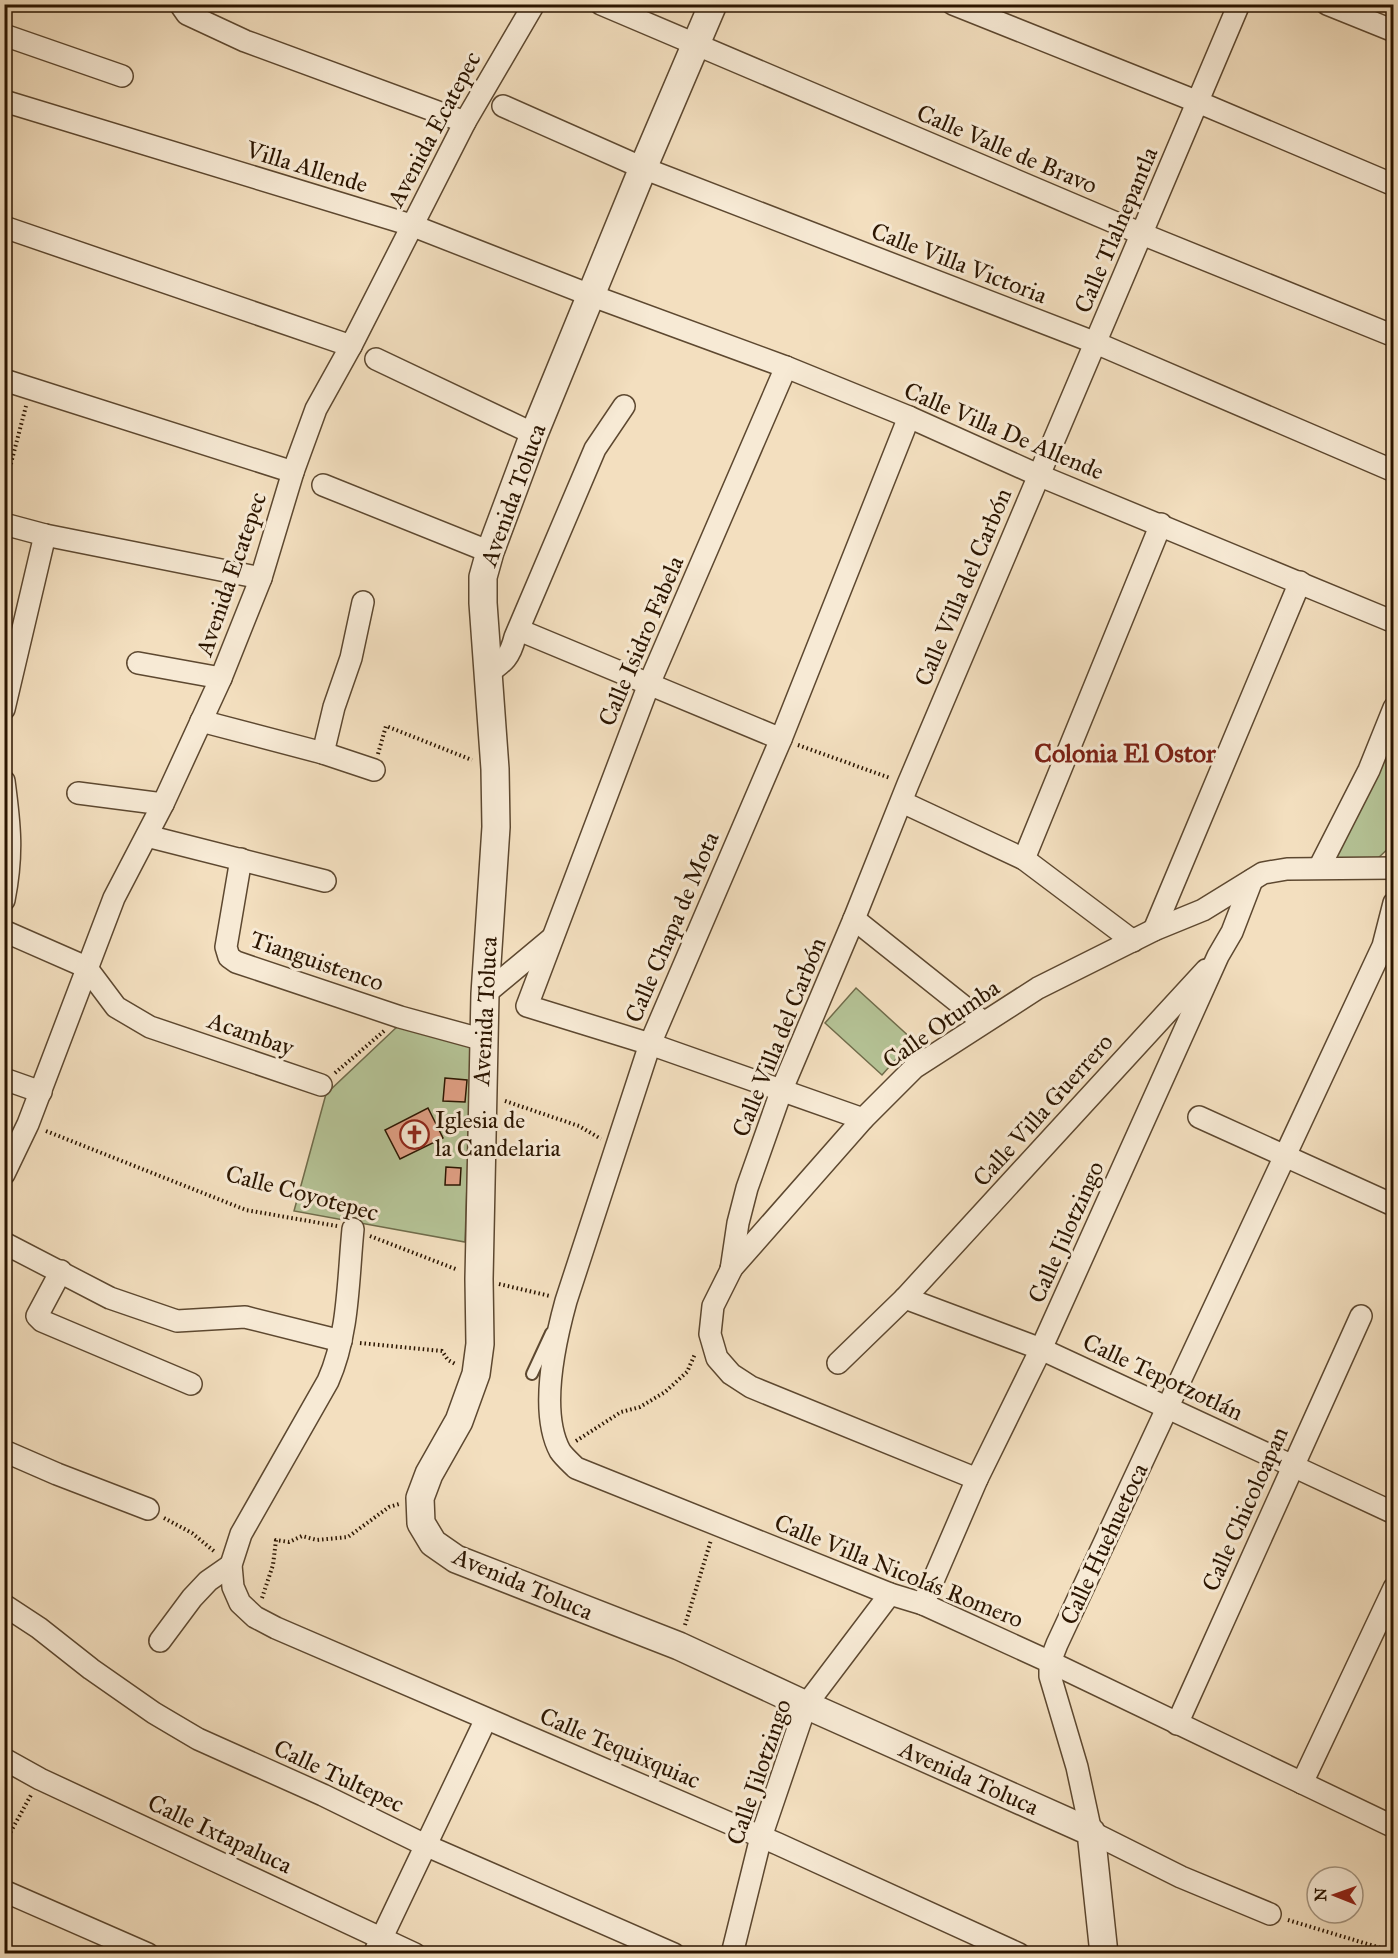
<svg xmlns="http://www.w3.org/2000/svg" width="1398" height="1958" font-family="'IM FELL Great Primer',serif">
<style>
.green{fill:#b5c396;stroke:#706c4b;stroke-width:1.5}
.building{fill:#e1a085;stroke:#2b1500;stroke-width:1.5}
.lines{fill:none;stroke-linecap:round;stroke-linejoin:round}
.service-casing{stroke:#5d4830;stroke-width:14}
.minor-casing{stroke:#5d4830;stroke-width:24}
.tertiary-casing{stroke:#5d4830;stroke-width:30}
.path{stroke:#2b1500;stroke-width:4;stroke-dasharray:1.5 3;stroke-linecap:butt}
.service{stroke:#f7ead5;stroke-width:10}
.minor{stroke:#f7ead5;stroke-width:21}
.tertiary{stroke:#f7ead5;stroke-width:27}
.labels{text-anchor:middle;stroke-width:6;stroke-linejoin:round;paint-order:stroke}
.street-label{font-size:24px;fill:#2b1500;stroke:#f7ead5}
.poi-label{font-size:24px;fill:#2b1500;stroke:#f7ead5;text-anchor:start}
.neighbourhood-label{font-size:26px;font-weight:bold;fill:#7a1f14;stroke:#f7ead5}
</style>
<rect width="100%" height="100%" fill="#f3dfbf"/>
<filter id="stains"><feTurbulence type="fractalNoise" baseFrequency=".00333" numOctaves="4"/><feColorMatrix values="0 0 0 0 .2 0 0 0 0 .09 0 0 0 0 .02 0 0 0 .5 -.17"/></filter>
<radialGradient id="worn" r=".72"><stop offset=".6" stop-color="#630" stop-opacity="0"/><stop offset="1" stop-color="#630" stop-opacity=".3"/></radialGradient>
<g class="green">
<path d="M1393 726V844L1376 860 1331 859Z"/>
<path d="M856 988 913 1040 882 1075 825 1023Z"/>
<path d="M400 1024 472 1039 465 1242 294 1211 326 1094Z"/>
</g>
<g class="building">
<path d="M445 1078 467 1080 465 1102 443 1101Z"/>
<path d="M428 1108 443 1138 400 1159 385 1130Z"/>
<path d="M446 1167 461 1168 460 1185H445Z"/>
</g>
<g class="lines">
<defs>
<path id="service" d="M532 1374 551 1333"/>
<g id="minor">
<path d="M180 4 187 14 245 41 465 122"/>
<path d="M601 4 1142 234 1394 336"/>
<path d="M953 4 1198 102 1394 185"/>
<path d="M1327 4 1394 31"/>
<path d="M4 35 122 76"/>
<path d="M4 101 411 225 590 295 786 367 909 417 1038 475 1394 622"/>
<path d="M503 106 643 168 1096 343 1394 471"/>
<path d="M4 227 351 346"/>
<path d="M376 359 534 434"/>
<path d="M786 367 649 684 527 1006 650 1044 863 1119"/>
<path d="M4 380 293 472"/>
<path d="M909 417 781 739 650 1044 566 1301C555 1341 539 1412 560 1451 564 1457 571 1463 576 1468L890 1594 923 1604 1050 1662 1394 1827"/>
<path d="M323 485 490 552"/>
<path d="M4 524 45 535 261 578"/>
<path d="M519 630 781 739"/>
<path d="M138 663 221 678"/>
<path d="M488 673C504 662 510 657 515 637L595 449 624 406"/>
<path d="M4 709 45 535"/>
<path d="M201 721 323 753 374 770"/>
<path d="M323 753 334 707 351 658 363 602"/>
<path d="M4 781C10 826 13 854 4 900"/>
<path d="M78 793 163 804"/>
<path d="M902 802 1024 859 1133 941"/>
<path d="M147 836 325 881"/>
<path d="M241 859 226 947 229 957 236 962 400 1017 484 1040"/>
<path d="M1024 859 1161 524"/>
<path d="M1319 868 1369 770 1394 708"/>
<path d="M854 919 983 1022"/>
<path d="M1154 930 1300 582"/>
<path d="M4 931 86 967 116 1007 150 1027 321 1085"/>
<path d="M485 994 551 939"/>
<path d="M4 1079 41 1092"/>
<path d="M1199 1117 1391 1204"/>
<path d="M4 1174 28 1124 114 898 163 804 221 678 261 578 293 472 316 409 351 346 465 122 534 4"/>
<path d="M353 1229C348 1279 349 1334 328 1381L241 1534 231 1565 233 1587 240 1603 255 1617 276 1628 778 1844 1019 1954"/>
<path d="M4 1243 110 1298 177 1321 245 1317 341 1341"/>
<path d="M731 1269 863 1119 914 1068 1038 988 1154 930 1203 910 1263 873 1287 869 1394 868"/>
<path d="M61 1271 37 1316 42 1321 191 1384"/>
<path d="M905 1298 1041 1349 1394 1513"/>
<path d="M838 1363 905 1298 1206 970"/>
<path d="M4 1451 57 1474 148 1509"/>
<path d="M977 1479 751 1387 731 1374 717 1358 710 1334 713 1306 731 1270 738 1223 747 1188 782 1089 854 919 908 784 1239 4"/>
<path d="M923 1604 977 1479 1041 1349 1218 956 1232 932 1252 880"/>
<path d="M4 1605 39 1628 91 1669 154 1713 198 1739 323 1795 425 1845 674 1954"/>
<path d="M160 1641 192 1598 208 1581 231 1565"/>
<path d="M1177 1724 1361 1316"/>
<path d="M4 1759 40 1779 415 1954"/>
<path d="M1302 1783 1394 1588"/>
<path d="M4 1891 148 1954"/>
<path d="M1270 1914 1181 1877 1091 1832 1077 1767 1050 1676V1662L1057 1644 1383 946 1394 903"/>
<path d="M374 1954 486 1719"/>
<path d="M732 1954 761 1837 806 1705 890 1594"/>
</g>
<path id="tertiary" d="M713 4 643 168 534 434 490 552 483 577V603L495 769 496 827 485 994 479 1279 480 1344 476 1374 459 1421 429 1474 420 1498 421 1523 433 1543 456 1559 679 1646 806 1705 1091 1832 1104 1954"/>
</defs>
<use href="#service" class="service-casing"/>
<use href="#minor" class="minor-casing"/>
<use href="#tertiary" class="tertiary-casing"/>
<g class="path">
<path d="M4 490 26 406"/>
<path d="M798 745 890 778"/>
<path d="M378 754 386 726 472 760"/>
<path d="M335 1073 384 1031"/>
<path d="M505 1101 579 1126 601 1139"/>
<path d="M46 1131 246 1210 337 1226"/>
<path d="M370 1236 458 1270"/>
<path d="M499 1284 550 1296"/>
<path d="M360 1343 442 1351 448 1360 457 1365"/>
<path d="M576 1441 621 1412 640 1407 665 1392 687 1372 695 1354"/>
<path d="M164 1518 192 1533 215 1552"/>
<path d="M262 1598 273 1565 276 1540 289 1542 302 1536 317 1540 348 1537 389 1507 399 1504"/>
<path d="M685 1625 711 1540"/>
<path d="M4 1844 31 1795"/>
<path d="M1288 1920 1394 1952"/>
</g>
<use href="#service" class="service"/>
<use href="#minor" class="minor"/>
<use href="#tertiary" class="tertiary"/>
</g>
<defs>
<symbol id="church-ring" viewBox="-11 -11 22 22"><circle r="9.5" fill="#f7ead5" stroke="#8f2418" stroke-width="1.5"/><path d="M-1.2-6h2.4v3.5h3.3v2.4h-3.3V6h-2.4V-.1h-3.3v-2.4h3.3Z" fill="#8f2418"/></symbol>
</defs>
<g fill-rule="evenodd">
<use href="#church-ring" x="398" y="1118" width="33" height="33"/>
</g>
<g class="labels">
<g class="street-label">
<text transform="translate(434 129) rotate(-62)" y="8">Avenida Ecatepec</text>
<text transform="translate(1007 149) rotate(23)" y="8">Calle Valle de Bravo</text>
<text transform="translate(307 167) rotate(17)" y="8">Villa Allende</text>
<text transform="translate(1116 230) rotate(-67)" y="8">Calle Tlalnepantla</text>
<text transform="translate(959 263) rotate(21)" y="8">Calle Villa Victoria</text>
<text transform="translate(1004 431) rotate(23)" y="8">Calle Villa De Allende</text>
<text transform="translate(513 495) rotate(-70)" y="8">Avenida Toluca</text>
<text transform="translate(231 574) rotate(-71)" y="8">Avenida Ecatepec</text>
<text transform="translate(963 587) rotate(-67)" y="8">Calle Villa del Carbón</text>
<text transform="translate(641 641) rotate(-67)" y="8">Calle Isidro Fabela</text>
<text transform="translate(672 927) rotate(-67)" y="8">Calle Chapa de Mota</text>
<text transform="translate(317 961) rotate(19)" y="8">Tianguistenco</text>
<text transform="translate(485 1011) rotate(-87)" y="8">Avenida Toluca</text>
<text transform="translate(941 1024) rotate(-35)" y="8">Calle Otumba</text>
<text transform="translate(251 1034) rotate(19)" y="8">Acambay</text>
<text transform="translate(779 1037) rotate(-68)" y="8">Calle Villa del Carbón</text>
<text transform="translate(1043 1110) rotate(-48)" y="8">Calle Villa Guerrero</text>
<text transform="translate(302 1193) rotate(15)" y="8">Calle Coyotepec</text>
<text transform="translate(1066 1232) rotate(-66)" y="8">Calle Jilotzingo</text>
<text transform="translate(1163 1377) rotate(25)" y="8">Calle Tepotzotlán</text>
<text transform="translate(1245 1509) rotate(-66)" y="8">Calle Chicoloapan</text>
<text transform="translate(1104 1544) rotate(-65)" y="8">Calle Huehuetoca</text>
<text transform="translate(899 1571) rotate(22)" y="8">Calle Villa Nicolás Romero</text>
<text transform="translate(523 1584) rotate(23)" y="8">Avenida Toluca</text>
<text transform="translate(620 1748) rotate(23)" y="8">Calle Tequixquiac</text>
<text transform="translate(759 1772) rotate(-71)" y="8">Calle Jilotzingo</text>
<text transform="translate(339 1776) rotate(25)" y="8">Calle Tultepec</text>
<text transform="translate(969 1778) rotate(24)" y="8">Avenida Toluca</text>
<text transform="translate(220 1834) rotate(25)" y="8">Calle Ixtapaluca</text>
</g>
<g class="poi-label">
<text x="435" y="1128">Iglesia de<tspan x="435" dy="28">la Candelaria</tspan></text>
</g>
<g class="neighbourhood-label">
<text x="1125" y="762">Colonia El Ostor</text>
</g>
</g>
<rect width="1398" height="1958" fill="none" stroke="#f3dfbf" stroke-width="24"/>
<rect x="6" y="6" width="1386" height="1946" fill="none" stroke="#2b1500" stroke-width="3"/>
<rect x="12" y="12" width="1374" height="1934" fill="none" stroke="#2b1500" stroke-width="1.5"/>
<g transform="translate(1335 1895) rotate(271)"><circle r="28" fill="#f7ead5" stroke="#a59580" stroke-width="1.5"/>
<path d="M0-4.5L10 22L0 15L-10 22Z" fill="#8f2418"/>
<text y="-9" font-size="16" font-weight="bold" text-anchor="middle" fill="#2b1500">N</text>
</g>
<rect width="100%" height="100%" filter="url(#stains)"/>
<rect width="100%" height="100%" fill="url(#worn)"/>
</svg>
